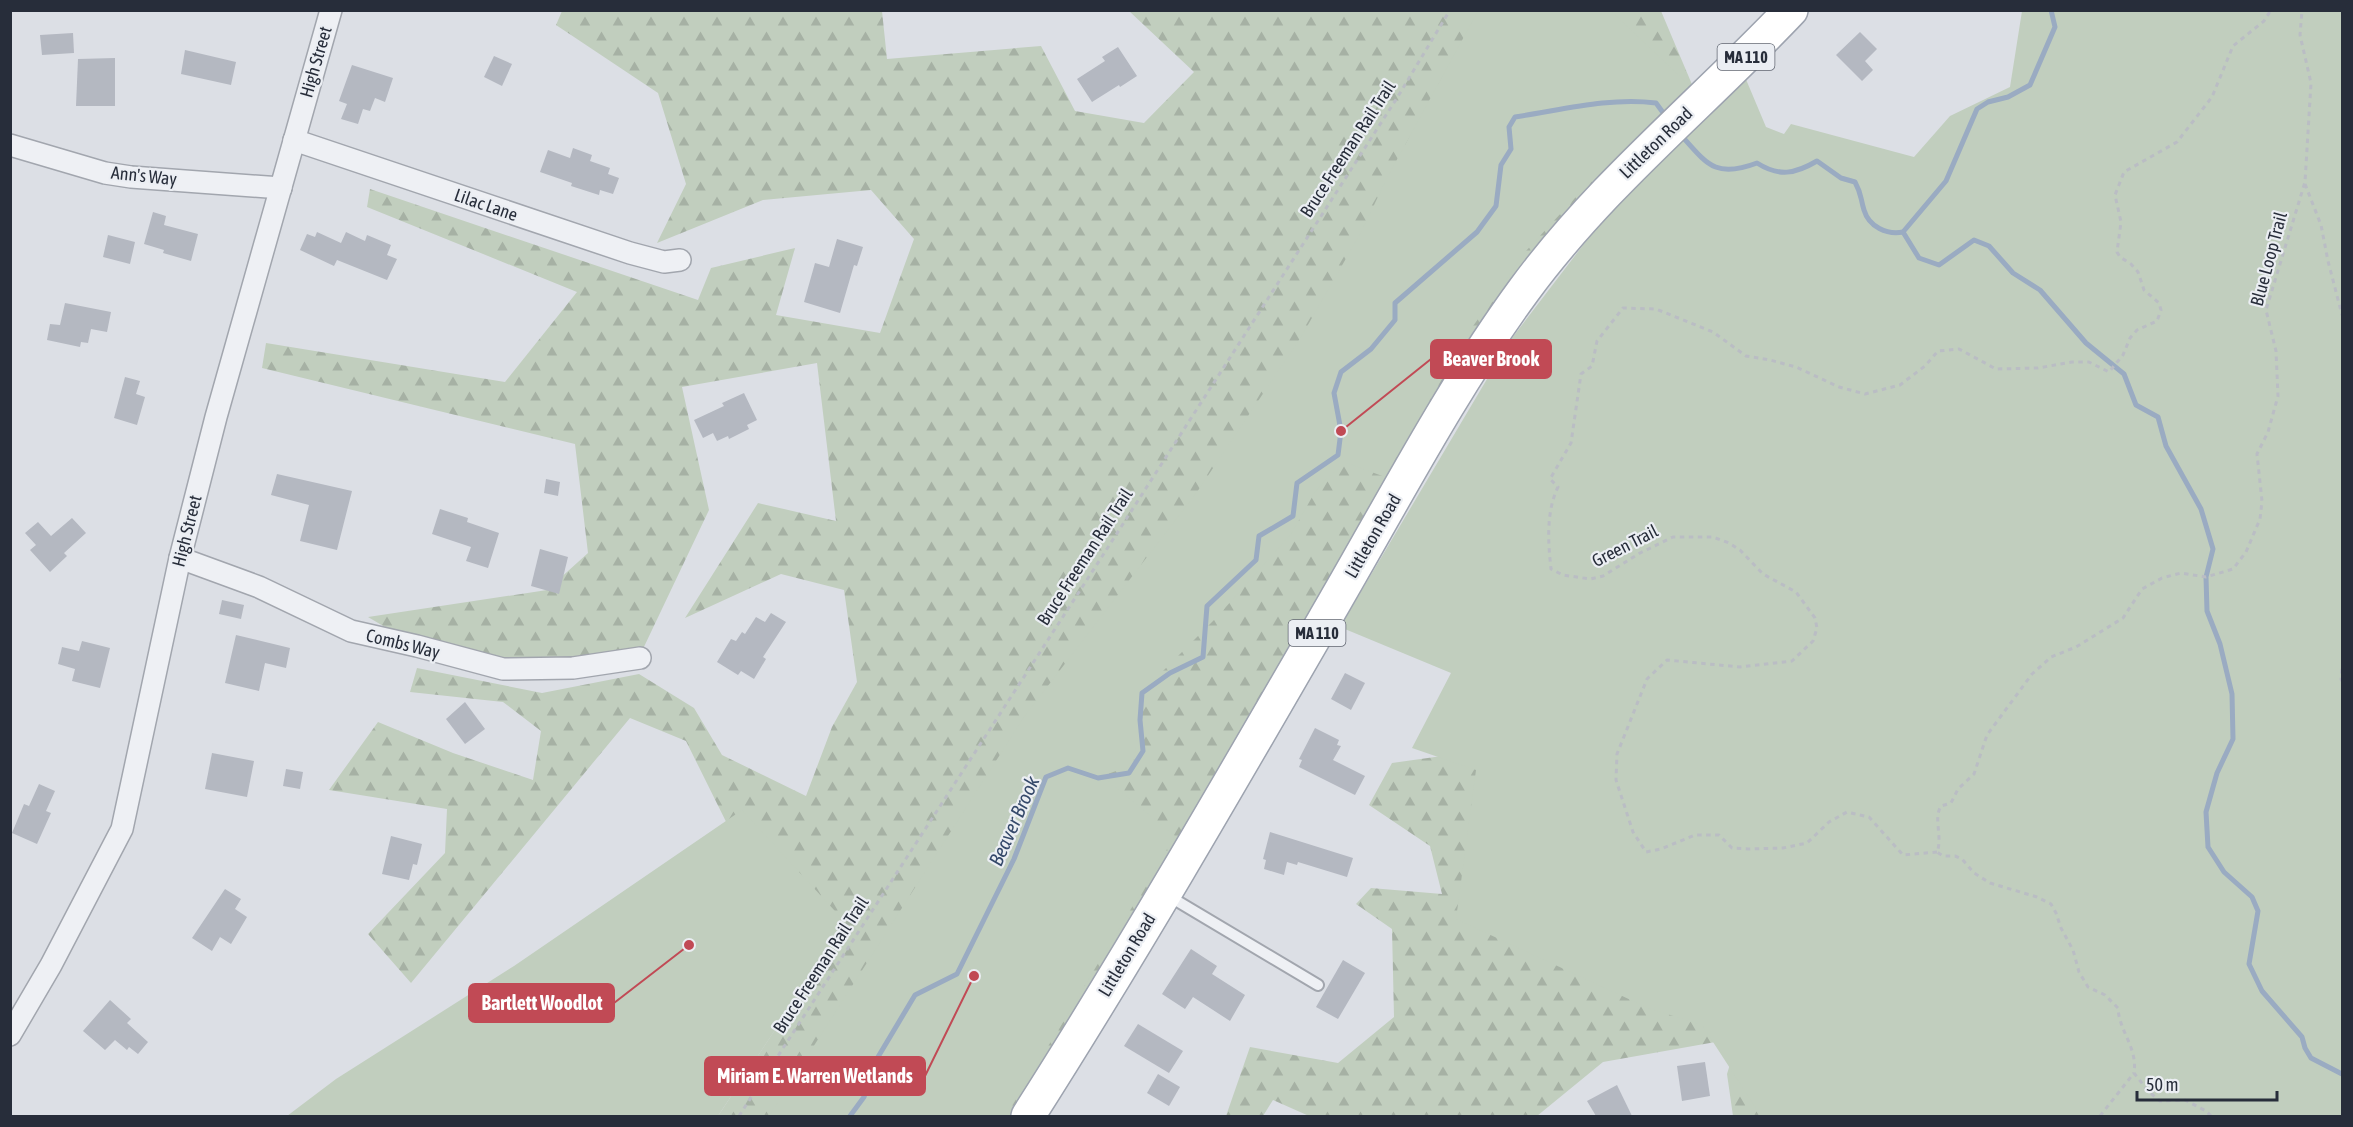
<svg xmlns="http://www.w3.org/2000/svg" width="2353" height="1127" font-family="'Asap Condensed',sans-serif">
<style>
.forest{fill:url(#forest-firs)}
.green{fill:#c1cebe}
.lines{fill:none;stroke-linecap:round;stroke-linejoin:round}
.stream{stroke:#9aabc2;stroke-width:5}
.building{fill:#b4b8c1}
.service-casing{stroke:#a2a6ae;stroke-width:14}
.minor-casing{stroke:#a2a6ae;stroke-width:24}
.primary-casing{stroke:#9da3af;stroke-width:36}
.path{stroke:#babdc4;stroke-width:3;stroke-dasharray:4.5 4.5;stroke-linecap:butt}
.service{stroke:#eef0f4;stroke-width:10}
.minor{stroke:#eef0f4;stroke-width:21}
.primary{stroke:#fff;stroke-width:33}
.labels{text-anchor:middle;stroke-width:4.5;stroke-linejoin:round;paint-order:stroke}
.shield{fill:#ebeef3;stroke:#626772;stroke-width:1.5}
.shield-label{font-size:16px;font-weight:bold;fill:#272d3a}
.street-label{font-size:18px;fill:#272d3a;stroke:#ebeef3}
.water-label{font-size:20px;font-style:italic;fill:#35496a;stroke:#ebeef3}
.leader{fill:none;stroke:#c14a55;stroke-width:2}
.callout-dot{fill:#c14a55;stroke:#ebeef3;stroke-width:2}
.callout{fill:#c14a55;stroke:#c14a55;stroke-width:2}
.callout-label{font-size:20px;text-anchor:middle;font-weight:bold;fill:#fff}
</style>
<defs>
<pattern id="forest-firs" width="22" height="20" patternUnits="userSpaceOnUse" patternTransform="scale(1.5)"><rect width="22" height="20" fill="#c1cebe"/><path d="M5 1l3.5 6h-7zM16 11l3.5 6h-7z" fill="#a6b1a4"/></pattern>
</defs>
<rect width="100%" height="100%" fill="#dcdfe5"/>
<g class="forest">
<path d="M562 11H882L887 59 1041 46 1075 111 1144 123 1194 72 1129 11H1661L1699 101 1558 247 1028 1116H718L806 983 686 741 630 718 411 983 368 934 445 853 447 809 329 790 378 722 453 753 533 780 541 731 503 702 410 692 417 668 542 693 639 674 694 708 722 755 806 796 832 727 857 682 844 590 781 574 685 618 758 503 836 521 817 363 682 387 709 510 642 651 503 669 417 646 368 617 547 590 588 553 575 444 262 368 266 343 505 382 577 292 367 207 370 189 698 300 711 268 795 248 776 315 880 333 914 239 871 190 763 200 657 243 686 184 658 93 556 25Z"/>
<path d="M1471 719 1837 1116H1733L1727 1074 1738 1038 1603 1062 1537 1116H1309L1273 1100 1263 1116H1226L1250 1047 1338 1063 1394 1017 1392 929 1356 904 1371 888 1442 894 1430 846 1369 805 1392 763 1442 756Z"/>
</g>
<g class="green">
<path d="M1478 11H1611L1689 85 1599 172 1526 251 1471 329 1385 477 1347 463 1327 478 1315 492 1291 534 1217 617 1156 678 1142 709 1133 765 1102 776 1175 836 1006 1116H769L1024 717 1197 492 1301 337 1360 234 1388 176Z"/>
<path d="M2022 11H2342V1116H1761L1702 1025 1648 1008 1456 919 1476 770 1412 748 1451 673 1340 627 1509 342 1603 219 1745 77 1766 127 1784 134 1791 124 1914 157 1950 116 2010 87Z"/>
<path d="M742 810 846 923 718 1116H287L336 1079 514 966Z"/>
</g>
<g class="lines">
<g class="stream">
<path d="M1680 134C1707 164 1715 179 1757 163 1779 177 1795 174 1817 161L1841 178 1855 182C1862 195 1860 197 1864 210 1869 227 1887 235 1903 232L1946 181 1977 109 1988 102 2008 97 2030 85 2055 27 2051 10"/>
<path d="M1903 232 1919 258 1939 265 1974 240 1989 246 2013 273 2040 290 2086 343 2124 374 2136 405 2158 417 2166 446 2201 509 2213 549 2206 577 2207 611 2220 644 2232 694 2233 739 2217 773 2206 812 2208 847 2224 872 2252 897 2258 911 2249 964 2262 991 2302 1037 2305 1048 2311 1058 2342 1074"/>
<path d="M850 1116 864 1097 878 1057 915 995 957 974 1014 859 1046 777 1068 768 1098 778 1129 773 1143 751 1140 720 1142 693 1170 673 1203 657 1207 606 1256 560 1259 536 1293 516 1297 483 1338 455 1341 431 1334 393 1341 372 1371 349 1395 320V303L1477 232 1496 206 1501 165 1511 149 1509 127 1515 117C1562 110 1609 97 1656 103L1667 118"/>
</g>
</g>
<g class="building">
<path d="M1860 32 1877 49 1865 61 1873 70 1862 81 1836 55Z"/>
<path d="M73 33 74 53 42 55 40 35Z"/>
<path d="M1118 47 1137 76 1120 87 1119 85 1092 102 1077 79 1105 61 1102 57Z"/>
<path d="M185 50 236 62 231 85 181 74Z"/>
<path d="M494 56 512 64 502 86 484 77Z"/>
<path d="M115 58V106H76L78 59Z"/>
<path d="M352 65 393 78 385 102 375 98 370 111 363 109 358 124 341 119 347 104 339 101Z"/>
<path d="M573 148 592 155 590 161 610 168 608 174 619 178 613 194 600 190 599 195 571 186 572 183 540 172 548 150 570 158Z"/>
<path d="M153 212 166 216 164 225 198 234 191 261 163 253 164 250 144 244Z"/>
<path d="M317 232 341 243 346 232 365 241 367 235 391 245 387 255 397 259 387 280 337 260 334 266 300 250 307 234 315 237Z"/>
<path d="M108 235 135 242 130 264 103 257Z"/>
<path d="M837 239 863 247 857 266 854 265 840 313 804 302 815 263 829 267Z"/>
<path d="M65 303 111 312 107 332 91 329 88 343 81 342 80 347 47 340 50 324 60 325Z"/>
<path d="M125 377 140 381 136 394 145 397 137 425 114 418Z"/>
<path d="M744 393 757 420 747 425 749 429 729 439 728 436 717 441 713 433 703 438 694 420 724 406 722 403Z"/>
<path d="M277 474 352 491 337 550 300 541 309 505 271 495Z"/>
<path d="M546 479 560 482 558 496 544 493Z"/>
<path d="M440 509 468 518 467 522 499 533 488 568 466 561 471 547 432 534Z"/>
<path d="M72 518 86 533 64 553 67 556 50 572 30 550 36 545 25 533 38 522 51 536Z"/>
<path d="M540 549 568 557 559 594 531 586Z"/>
<path d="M222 600 244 605 241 619 219 614Z"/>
<path d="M771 613 786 622 763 657 766 659 754 679 741 671 738 675 717 662 731 639 736 641 742 632 745 634 756 617 765 622Z"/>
<path d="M236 635 290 648 286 668 265 663 259 691 225 683Z"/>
<path d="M82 641 110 648 100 688 72 681 75 669 58 664 62 647 79 651Z"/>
<path d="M1345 673 1365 683 1351 710 1331 699Z"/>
<path d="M465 702 485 729 465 744 446 719Z"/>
<path d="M1315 728 1339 740 1337 745 1341 746 1333 760 1365 776 1355 795 1299 767 1302 760 1299 759Z"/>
<path d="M212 753 254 761 247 797 205 789Z"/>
<path d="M286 769 303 772 300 789 283 786Z"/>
<path d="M39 784 55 791 46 811 51 813 37 844 12 833 24 804 29 806Z"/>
<path d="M1270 832 1353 858 1347 877 1298 862 1297 865 1287 862 1284 875 1264 869 1266 860 1263 859Z"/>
<path d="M391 836 422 844 417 865 413 864 409 880 382 874Z"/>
<path d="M225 889 241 899 235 909 247 917 231 944 220 937 212 951 192 938Z"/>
<path d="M1191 949 1217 966 1212 974 1245 995 1230 1021 1193 997 1185 1009 1162 994Z"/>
<path d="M1343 960 1365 973 1338 1019 1316 1007Z"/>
<path d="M110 1000 131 1019 127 1023 148 1042 138 1054 129 1047 127 1050 115 1040 105 1050 83 1031Z"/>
<path d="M1138 1024 1183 1051 1169 1073 1124 1046Z"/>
<path d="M1705 1062 1710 1096 1682 1101 1677 1066Z"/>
<path d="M1158 1074 1180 1087 1169 1106 1147 1093Z"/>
<path d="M1617 1085 1632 1116H1596L1587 1101Z"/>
</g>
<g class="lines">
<defs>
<path id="service" d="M1167 895 1318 985"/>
<g id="minor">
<path d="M294 140 630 253 664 262 680 260"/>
<path d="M10 145 105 173 131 177 281 188"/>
<path d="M180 558 259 587 351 631 417 646 503 669 573 668 640 658"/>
<path d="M10 1035 51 965 122 829 180 558 216 417 331 10"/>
</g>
<path id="primary" d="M1028 1116C1135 948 1234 776 1334 603 1395 498 1452 388 1524 290 1601 185 1702 104 1791 10"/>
</defs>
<use href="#service" class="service-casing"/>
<use href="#minor" class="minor-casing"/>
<use href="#primary" class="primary-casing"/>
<g class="path">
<path d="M2305 184 2321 225 2328 261 2342 315"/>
<path d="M2342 669 2341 679 2342 681"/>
<path d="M1937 852 1903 855 1869 817 1847 812 1829 822 1807 843 1783 848 1748 849 1732 848 1719 835H1695L1661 849 1646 852 1633 832 1616 780 1617 754 1647 679 1667 660 1740 667 1792 661 1813 641 1817 628 1815 618 1796 592 1763 574 1740 550 1729 543 1713 537H1673L1640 553 1603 576 1590 579 1563 575 1551 569C1548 542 1546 512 1558 487L1550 479 1571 443 1581 374 1592 366 1597 341 1623 308 1656 309 1713 332 1746 356 1770 360 1796 367 1839 387 1865 394 1900 385 1925 366 1938 351 1959 349 1996 369 2038 368 2072 362H2089L2109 372 2123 355 2130 338 2137 330 2157 321 2161 310 2159 303 2144 290 2138 272 2131 264 2120 257 2117 252 2121 222 2115 195 2124 172 2177 142 2212 97 2233 46 2264 21 2271 10"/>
<path d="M739 1116 1103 555 1397 98 1450 10"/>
<path d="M2100 1116 2134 1073"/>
<path d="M2211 1116 2206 1111 2185 1100 2160 1101 2148 1091 2134 1073C2138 1048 2119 1031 2118 1008L2105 995 2088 987 2079 972 2073 950 2061 928 2056 913 2051 904 2037 897 1990 883 1974 873 1962 859 1955 856H1943L1937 852C1943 837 1933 819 1941 806L1951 803 1958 789 1974 774 1987 735 2032 674 2051 657 2076 647 2123 618 2142 589 2162 578 2181 573 2206 577 2233 569 2246 552 2260 519 2262 501 2257 454 2268 432 2278 396 2276 351 2266 310 2305 182 2311 83 2300 35 2302 10"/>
</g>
<use href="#service" class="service"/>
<use href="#minor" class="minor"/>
<use href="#primary" class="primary"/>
</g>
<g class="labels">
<g class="shield">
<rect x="1717.5" y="44" width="57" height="26" rx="4.5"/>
<rect x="1288.5" y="620" width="57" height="26" rx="4.5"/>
</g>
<g class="shield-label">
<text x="1746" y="63">MA 110</text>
<text x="1317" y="639">MA 110</text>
</g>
<g class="street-label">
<text transform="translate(316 62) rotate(-74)" y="6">High Street</text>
<text transform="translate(1656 143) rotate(-44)" y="6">Littleton Road</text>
<text transform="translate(1348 149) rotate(-57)" y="6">Bruce Freeman Rail Trail</text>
<text transform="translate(144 176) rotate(6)" y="6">Ann's Way</text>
<text transform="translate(486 205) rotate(19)" y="6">Lilac Lane</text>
<text transform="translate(2269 259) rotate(-75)" y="6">Blue Loop Trail</text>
<text transform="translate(187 531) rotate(-76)" y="6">High Street</text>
<text transform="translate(1373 536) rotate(-60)" y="6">Littleton Road</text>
<text transform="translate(1625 546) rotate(-27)" y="6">Green Trail</text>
<text transform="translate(1085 557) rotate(-57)" y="6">Bruce Freeman Rail Trail</text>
<text transform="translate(403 644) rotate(14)" y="6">Combs Way</text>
<text transform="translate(1127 955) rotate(-59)" y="6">Littleton Road</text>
<text transform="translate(821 965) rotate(-57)" y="6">Bruce Freeman Rail Trail</text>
</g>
<g class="water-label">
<text transform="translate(1014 821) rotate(-66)" y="7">Beaver Brook</text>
</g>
</g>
<path class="leader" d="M1341 431L1431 359M689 945L614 1003M974 976L925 1076"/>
<g class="callout-dot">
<circle cx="1341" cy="431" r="6"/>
<circle cx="689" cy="945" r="6"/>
<circle cx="974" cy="976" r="6"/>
</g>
<g class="callout">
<rect x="1431" y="340" width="120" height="38" rx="6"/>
<rect x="469" y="984" width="145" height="38" rx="6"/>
<rect x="705" y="1057" width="220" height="38" rx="6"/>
</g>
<g class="callout-label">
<text x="1491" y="366">Beaver Brook</text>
<text x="542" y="1010">Bartlett Woodlot</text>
<text x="815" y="1083">Miriam E. Warren Wetlands</text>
</g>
<rect width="2353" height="1127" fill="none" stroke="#272d3a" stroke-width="24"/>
<path d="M2137 1091v9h140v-9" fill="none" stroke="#272d3a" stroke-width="3"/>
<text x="2146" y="1091" font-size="18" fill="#272d3a" stroke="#ebeef3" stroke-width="4.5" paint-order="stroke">50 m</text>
</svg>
